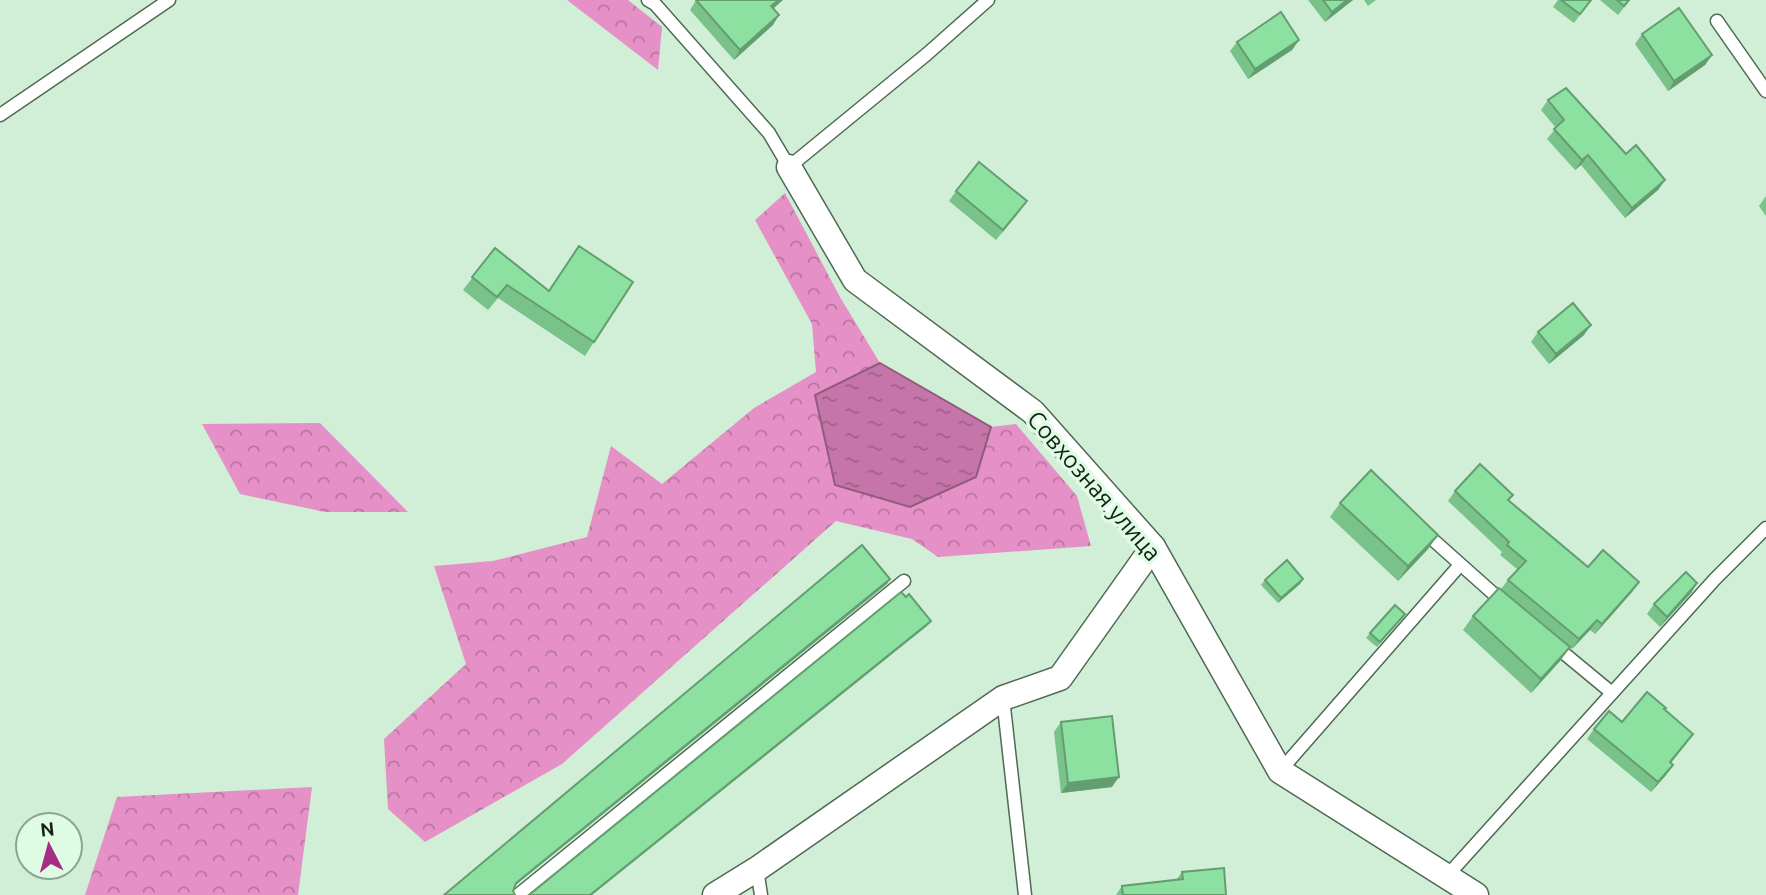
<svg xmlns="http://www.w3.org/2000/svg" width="1766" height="895" font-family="Ubuntu,sans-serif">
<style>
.forest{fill:url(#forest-crowns)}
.water{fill:url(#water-ripples);stroke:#915b7e;stroke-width:2}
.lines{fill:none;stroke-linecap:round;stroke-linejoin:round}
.service-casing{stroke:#4e6954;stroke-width:15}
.minor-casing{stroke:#4e6954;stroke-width:27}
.service{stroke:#fff;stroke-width:12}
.minor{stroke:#fff;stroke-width:24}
.wall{fill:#79c28a}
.shaded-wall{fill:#639e70}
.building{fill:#8de1a0;stroke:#639e70;stroke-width:2}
.labels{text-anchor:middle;stroke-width:7;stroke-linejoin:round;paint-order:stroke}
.street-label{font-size:24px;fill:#141f16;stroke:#defce3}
</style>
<defs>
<pattern id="forest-crowns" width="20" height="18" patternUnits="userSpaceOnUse" patternTransform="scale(1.75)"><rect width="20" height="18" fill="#e591c7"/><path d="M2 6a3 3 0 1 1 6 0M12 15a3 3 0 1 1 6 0" fill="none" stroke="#b876a1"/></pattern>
<pattern id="water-ripples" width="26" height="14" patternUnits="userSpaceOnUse" patternTransform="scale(1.75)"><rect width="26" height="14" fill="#c675aa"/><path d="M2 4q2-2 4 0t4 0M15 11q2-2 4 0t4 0" fill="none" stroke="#a05f89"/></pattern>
</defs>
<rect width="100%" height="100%" fill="#d1efd6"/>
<g class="forest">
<path d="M567 0H628L662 27 658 70Z"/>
<path d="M785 193 840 297 880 363 815 395 976 478 991 427 1016 424 1077 496 1091 546 938 557 912 539 836 521 562 764 425 842 388 809 384 739 466 664 434 566 493 561 587 537 611 446 662 484 754 408 816 372 812 324 755 220Z"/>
<path d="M320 423 408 512H325L240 494 202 424Z"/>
<path d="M312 787 298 895H85L117 797Z"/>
</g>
<path class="water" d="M880 363 991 427 976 477 910 507 835 485 815 395Z"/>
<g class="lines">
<defs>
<g id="service">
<path d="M648 0 655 4 769 133 789 167 927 54 988 0"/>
<path d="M1717 21 1766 91"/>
<path d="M0 115 169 0"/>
<path d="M1422 530 1505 604"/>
<path d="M1554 645 1612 693"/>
<path d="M1003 698 1025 895"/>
<path d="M1280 771 1459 566"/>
<path d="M757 869 761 895"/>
<path d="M1447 876 1715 579 1766 528"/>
<path d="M518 895 904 581"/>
</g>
<g id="minor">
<path d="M789 167 855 280 1033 412 1153 547 1280 771 1476 895"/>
<path d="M715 895 757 869 1003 698 1060 678 1153 547"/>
</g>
</defs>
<use href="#service" class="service-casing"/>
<use href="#minor" class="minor-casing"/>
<use href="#service" class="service"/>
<use href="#minor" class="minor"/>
</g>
<g class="wall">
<path d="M696 0 773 8V25L734 60 690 10Z"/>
<path d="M1308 0H1353L1325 22Z"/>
<path d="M1364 0H1376L1368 6Z"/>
<path d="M1558 0H1591L1574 23 1553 7Z"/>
<path d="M1600 0H1630L1618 15Z"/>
<path d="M1642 34 1712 55 1705 65 1668 91 1635 44Z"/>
<path d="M1299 40 1292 50 1248 79 1230 51 1237 42Z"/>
<path d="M1548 100 1665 180 1658 190 1625 218 1581 165 1575 170 1547 139 1556 128 1541 110Z"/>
<path d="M956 191 1020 211 996 240 949 201Z"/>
<path d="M1766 196V216L1759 206Z"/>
<path d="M495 248 594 342 585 356 498 298 488 310 463 290Z"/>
<path d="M1538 332 1584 335 1549 364 1531 342Z"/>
<path d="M1455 491 1509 501 1588 567 1639 582 1632 592 1595 634 1590 630 1572 649 1501 589 1508 580 1517 569 1500 555 1502 552 1448 501Z"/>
<path d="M1340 503 1438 535 1428 549 1398 581 1330 517Z"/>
<path d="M1303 579 1300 584 1278 603 1261 585 1265 580Z"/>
<path d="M1697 583 1691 593 1660 627 1647 614 1654 604Z"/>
<path d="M1405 614 1377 647 1366 638 1370 633Z"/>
<path d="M1473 616 1570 647 1560 661 1531 693 1463 630Z"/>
<path d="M1664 709 1686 744 1671 763 1666 775 1651 792 1587 739 1594 729Z"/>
<path d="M1061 722 1112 787 1061 793 1054 732Z"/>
<path d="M1182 872 1226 895H1116L1122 886 1177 879Z"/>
</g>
<g class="shaded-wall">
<path d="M779 0H783L765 16 771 6Z"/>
<path d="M1347 0H1353L1325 22 1332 12Z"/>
<path d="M779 15 773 25 734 60 740 50Z"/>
<path d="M1299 40 1292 50 1248 79 1255 69Z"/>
<path d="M1712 55 1705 65 1668 91 1674 81Z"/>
<path d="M1588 155 1581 165 1575 170 1582 160Z"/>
<path d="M1665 180 1658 190 1625 218 1632 208Z"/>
<path d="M1591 325 1584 335 1549 364 1556 354Z"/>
<path d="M1438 535 1428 549 1398 581 1408 566Z"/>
<path d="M890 579 887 584 512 888 516 883Z"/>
<path d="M1303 579 1300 584 1278 603 1281 598Z"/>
<path d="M1639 582 1632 592 1595 634 1602 624Z"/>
<path d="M1697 583 1691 593 1660 627 1667 617Z"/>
<path d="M1597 620 1590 630 1572 649 1579 639Z"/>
<path d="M931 621 927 626 592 895H590Z"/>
<path d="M1570 647 1560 661 1531 693 1541 679Z"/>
<path d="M1673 765 1666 775 1651 792 1658 782Z"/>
<path d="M1119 777 1112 787 1061 793 1068 783Z"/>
</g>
<g class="building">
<path d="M696 0H779L771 6 779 15 740 50Z"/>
<path d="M1323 0H1347L1332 12Z"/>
<path d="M1561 0H1591L1580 14Z"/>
<path d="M1617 0H1629L1624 6Z"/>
<path d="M1679 8 1712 55 1674 81 1642 34Z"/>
<path d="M1281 12 1299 40 1255 69 1237 42Z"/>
<path d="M1566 88 1626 154 1636 145 1665 180 1632 208 1588 155 1582 160 1554 129 1564 120 1548 100Z"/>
<path d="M979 162 1027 201 1003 230 956 191Z"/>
<path d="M579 246 633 282 594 342 507 285 497 297 472 277 495 248 549 291Z"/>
<path d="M1573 303 1591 325 1556 354 1538 332Z"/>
<path d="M1480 464 1513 495 1508 500 1588 567 1603 550 1639 582 1602 624 1597 620 1579 639 1508 580 1526 561 1507 545 1509 542 1455 491Z"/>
<path d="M1371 470 1438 535 1408 566 1340 503Z"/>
<path d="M862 545 890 579 516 883 513 891 515 895H444Z"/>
<path d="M1287 560 1303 579 1281 598 1265 580Z"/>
<path d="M1686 572 1697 583 1667 617 1654 604Z"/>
<path d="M1499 588 1570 647 1541 679 1473 616Z"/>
<path d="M901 592 906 597 909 594 931 621 590 895H529Z"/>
<path d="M1395 605 1405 614 1380 642 1370 633Z"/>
<path d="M1647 692 1666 708 1664 709 1693 734 1670 762 1673 765 1658 782 1594 729 1609 711 1622 722Z"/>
<path d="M1112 716 1119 777 1068 783 1061 722Z"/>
<path d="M1224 868 1226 895H1123L1122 886 1183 879 1182 872Z"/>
</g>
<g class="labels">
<g class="street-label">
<text transform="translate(1094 486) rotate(49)" y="8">Совхозная улица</text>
</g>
</g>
<g transform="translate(49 846) rotate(354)"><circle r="33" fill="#defce3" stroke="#8da491" stroke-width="2"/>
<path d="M0-5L12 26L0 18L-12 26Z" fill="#a52d84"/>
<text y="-10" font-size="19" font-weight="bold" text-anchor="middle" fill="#141f16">N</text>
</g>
</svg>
